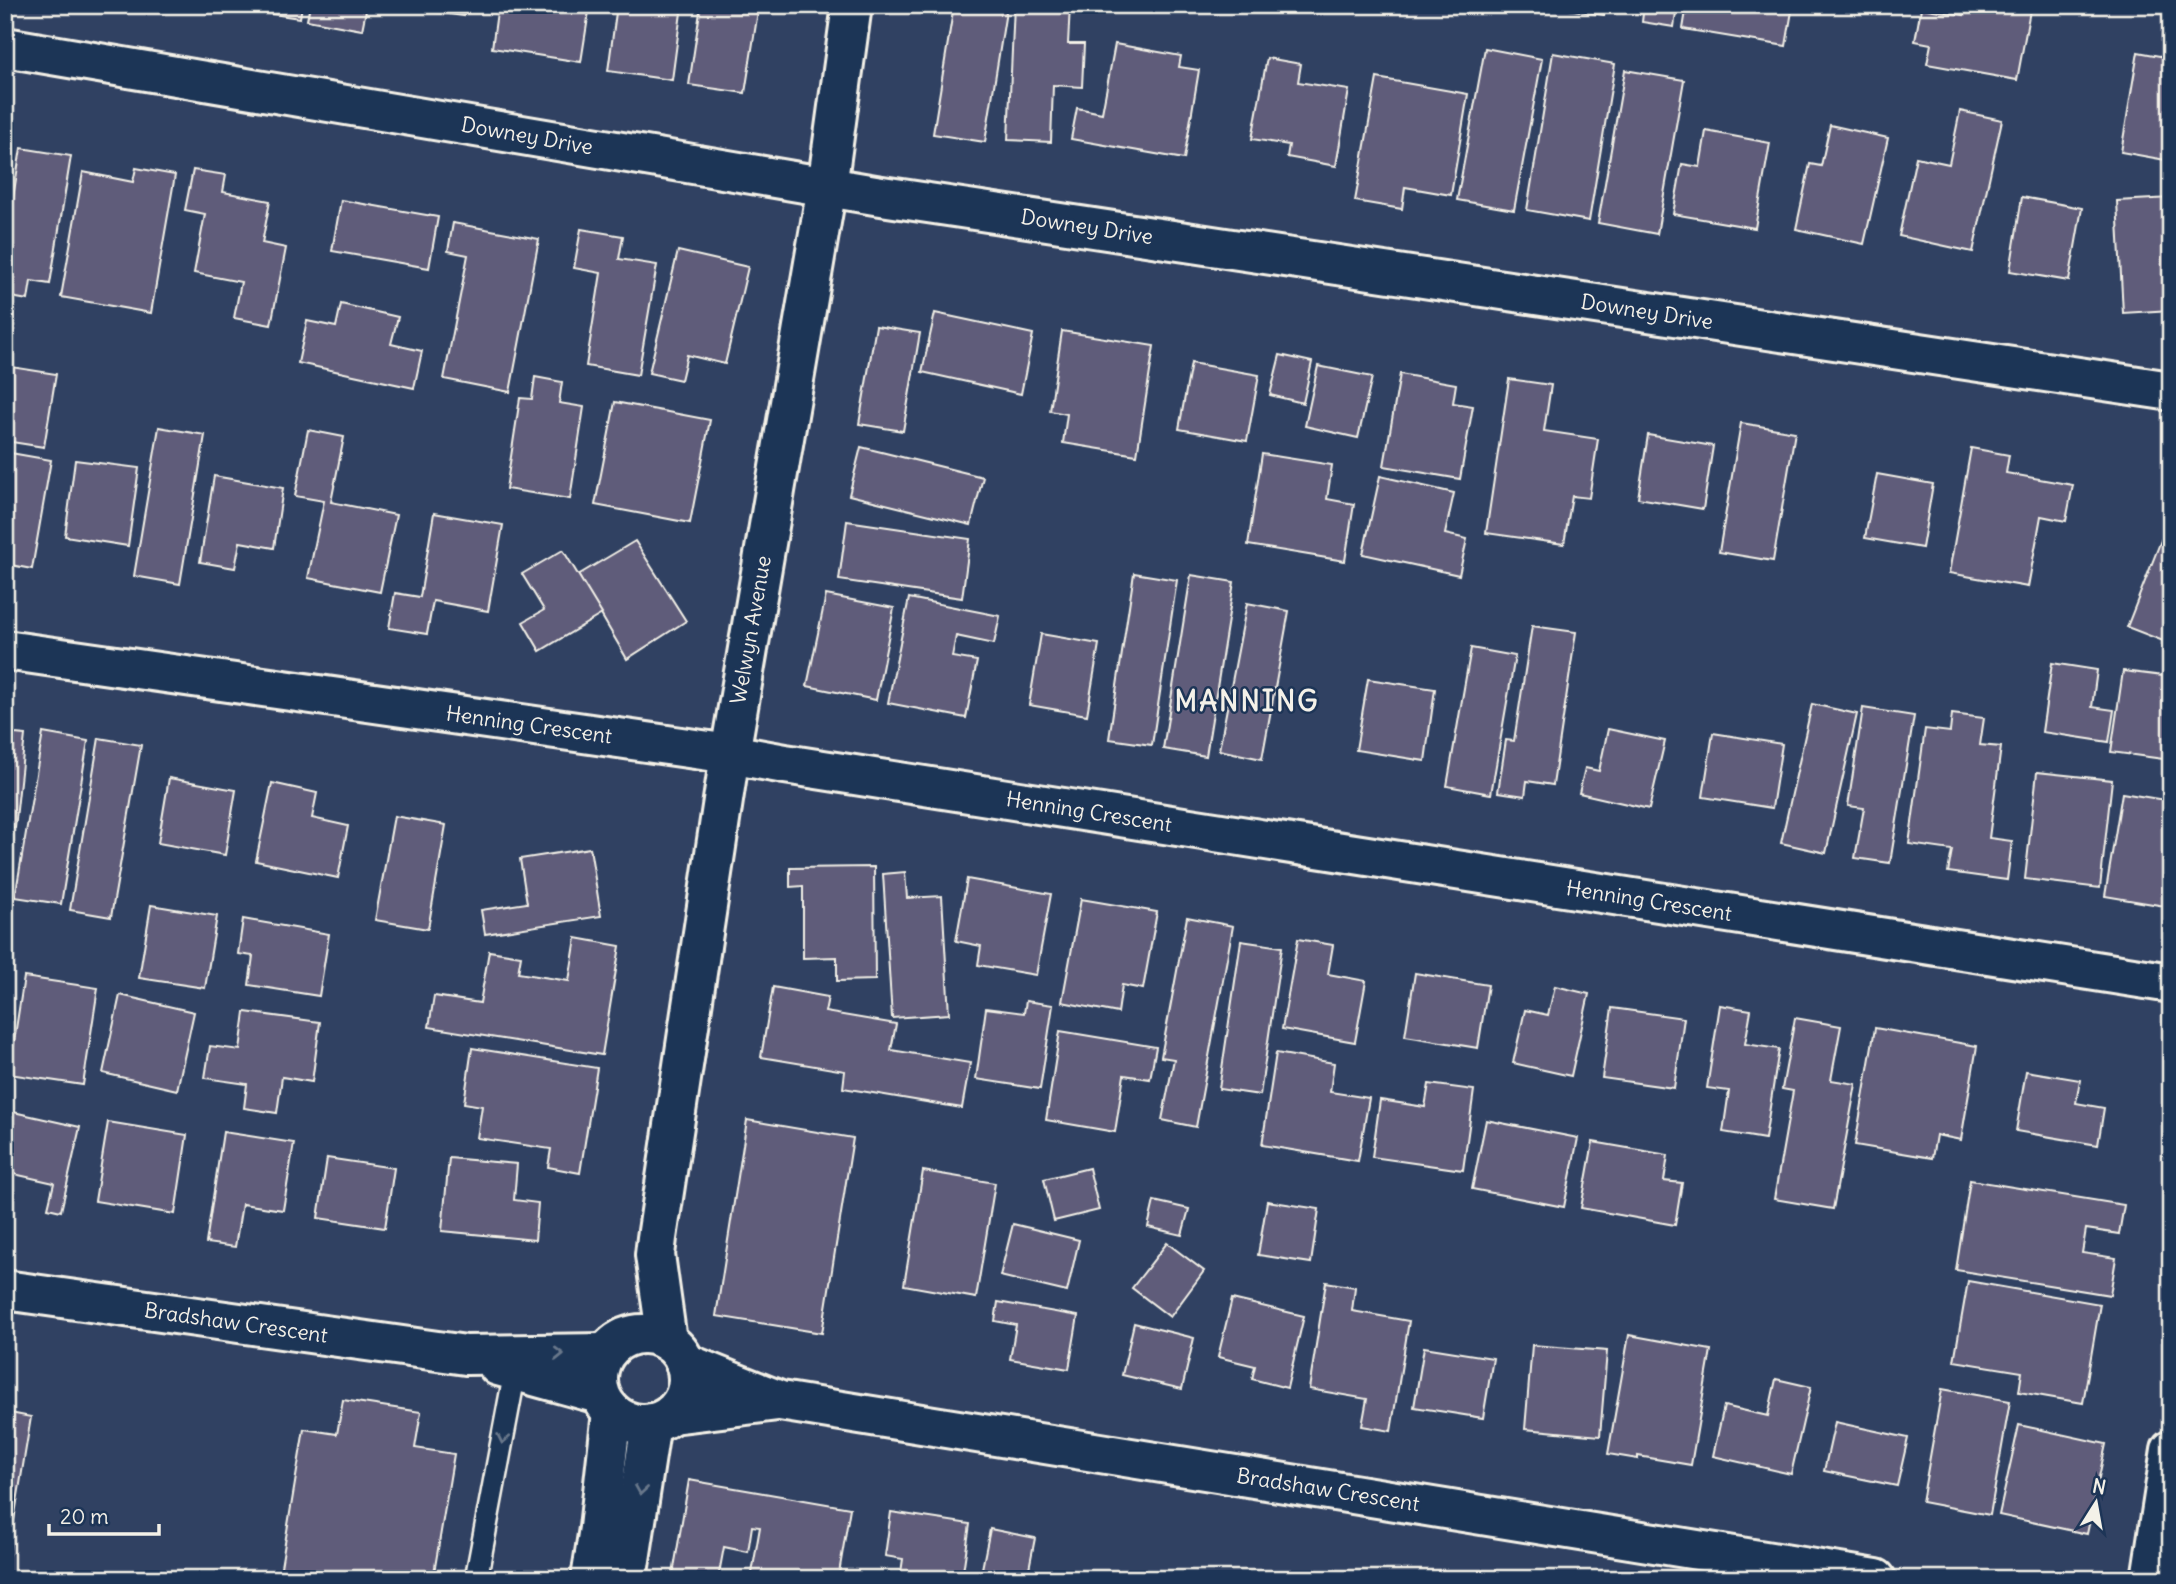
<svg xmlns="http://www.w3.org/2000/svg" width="2176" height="1584" font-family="Delius,sans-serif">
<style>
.building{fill:#5e5c7a;stroke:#f4f1e8;stroke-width:2}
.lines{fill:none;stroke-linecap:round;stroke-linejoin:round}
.lane-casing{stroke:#f4f1e8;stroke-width:26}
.street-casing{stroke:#f4f1e8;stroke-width:44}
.secondary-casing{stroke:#f4f1e8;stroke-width:44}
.lane{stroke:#1d3557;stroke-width:21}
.street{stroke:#1d3557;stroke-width:38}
.secondary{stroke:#1d3557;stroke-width:38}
.oneway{stroke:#68778a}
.labels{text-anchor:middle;stroke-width:5;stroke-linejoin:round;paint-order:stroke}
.street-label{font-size:21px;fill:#f4f1e8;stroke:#1d3557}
.district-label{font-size:28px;font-weight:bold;letter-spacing:2px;fill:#f4f1e8;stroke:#1d3557}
</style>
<rect width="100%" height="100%" fill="#304162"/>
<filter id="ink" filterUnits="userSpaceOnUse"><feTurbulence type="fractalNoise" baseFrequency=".0143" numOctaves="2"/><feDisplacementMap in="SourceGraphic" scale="14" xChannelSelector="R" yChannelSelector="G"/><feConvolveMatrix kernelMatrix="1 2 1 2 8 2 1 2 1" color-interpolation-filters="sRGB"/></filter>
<g filter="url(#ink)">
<g class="building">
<path d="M240 5H302L300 18 239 9Z"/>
<path d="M310 5H367L362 30 307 20Z"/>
<path d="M398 5H465L464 16 398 7Z"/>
<path d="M498 5H590L581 62 492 48Z"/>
<path d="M617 5H682L672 80 608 71Z"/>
<path d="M701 5H759L745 93 689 85Z"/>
<path d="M954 5H1007L985 142 933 134Z"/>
<path d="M1014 5H1070L1068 44H1084L1082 87 1053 85 1051 142 1008 140Z"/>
<path d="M1569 5H1605L1604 15 1568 9Z"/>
<path d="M1644 5H1677L1674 27 1642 22Z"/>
<path d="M1687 5H1793L1786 46 1683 29Z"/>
<path d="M1966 5H2031L2017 80 1927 64 1931 44 1915 41 1921 8 1964 15Z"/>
<path d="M2168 5H2171V39L2162 37Z"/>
<path d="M1115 44 1181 56 1179 67 1199 70 1184 159 1071 139 1077 108 1102 113Z"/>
<path d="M1485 48 1542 59 1514 210 1457 200Z"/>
<path d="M2138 52 2171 58V161L2121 152Z"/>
<path d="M1553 53 1615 64 1589 221 1527 210Z"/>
<path d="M1267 58 1301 64 1298 82 1349 90 1336 166 1287 157 1289 145 1252 139Z"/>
<path d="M1625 70 1684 80 1657 234 1598 223Z"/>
<path d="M1377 78 1468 94 1451 195 1405 187 1402 209 1355 201Z"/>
<path d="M1960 111 2002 120 1973 252 1899 236 1916 157 1949 164Z"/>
<path d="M1830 125 1888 138 1864 244 1796 229 1810 164 1821 166Z"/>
<path d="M1706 131 1770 143 1755 228 1673 214 1682 164 1700 167Z"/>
<path d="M21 148 71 156 50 284 31 281 28 300 5 296V247Z"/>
<path d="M136 168 175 175 151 313 61 297 83 172 133 182Z"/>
<path d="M193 170 226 175 223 192 270 201 262 243 286 248 271 325 234 318 241 282 194 273 205 214 185 210Z"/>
<path d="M2022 197 2082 208 2069 281 2010 271Z"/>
<path d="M2171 198V310L2123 313 2117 201Z"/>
<path d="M341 200 438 217 429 268 332 251Z"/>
<path d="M453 223 539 239 510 392 444 379 468 255 448 251Z"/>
<path d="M581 229 623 236 619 259 657 265 638 375 586 366 601 273 574 268Z"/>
<path d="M678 251 748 267 725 364 687 355 681 380 649 373Z"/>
<path d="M341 304 398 317 391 344 422 351 414 388 298 363 307 321 336 327Z"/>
<path d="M935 313 1033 334 1021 394 922 372Z"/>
<path d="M876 326 920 333 903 431 859 424Z"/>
<path d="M1062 331 1154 346 1137 455 1063 443 1067 414 1050 411Z"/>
<path d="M1280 355 1312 362 1303 403 1270 395Z"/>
<path d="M1191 363 1259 375 1247 441 1179 429Z"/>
<path d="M5 366 56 374 44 447 5 441Z"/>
<path d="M1318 366 1372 377 1358 438 1305 426Z"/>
<path d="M1400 374 1456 384 1453 403 1473 406 1460 479 1384 466Z"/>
<path d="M535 377 562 382 559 403 584 407 570 499 506 489 520 398 532 399Z"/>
<path d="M1509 379 1551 385 1544 431 1598 439 1589 498 1572 496 1564 544 1486 533Z"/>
<path d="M615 402 710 420 690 523 595 505Z"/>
<path d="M1741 423 1795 432 1773 561 1719 552Z"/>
<path d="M159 427 205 435 180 584 134 576Z"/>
<path d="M308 430 344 437 331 502 396 515 380 592 308 578 324 501 295 496Z"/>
<path d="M1648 435 1713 446 1703 509 1638 498Z"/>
<path d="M861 447 983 477 971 525 849 495Z"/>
<path d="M1971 448 2009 455 2006 473 2073 485 2066 521 2041 516 2028 587 1949 573Z"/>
<path d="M5 452 51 460 32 569 5 564Z"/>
<path d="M1262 454 1332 465 1327 499 1354 504 1345 561 1248 545Z"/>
<path d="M75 460 139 468 128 546 65 536Z"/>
<path d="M1877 474 1933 484 1922 548 1865 538Z"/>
<path d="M214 476 283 488 274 548 240 542 235 568 200 562Z"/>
<path d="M1380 476 1454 493 1445 534 1467 539 1459 575 1363 554Z"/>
<path d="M434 513 503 525 488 611 433 601 427 634 389 628 395 593 420 597Z"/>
<path d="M2171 515V644L2127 627Z"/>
<path d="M847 521 970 539 962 598 839 580Z"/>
<path d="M635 541 686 621 627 659 578 575Z"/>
<path d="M563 550 602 614 540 651 523 622 544 610 522 574Z"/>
<path d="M1134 573 1177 580 1152 745 1109 739Z"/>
<path d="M1191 575 1234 582 1206 756 1163 749Z"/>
<path d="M826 595 894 608 876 700 807 686Z"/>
<path d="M909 598 1000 616 994 644 956 636 952 657 977 661 966 718 888 703Z"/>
<path d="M1247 603 1289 611 1262 759 1219 750Z"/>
<path d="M1532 626 1576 632 1553 785 1527 781 1525 796 1498 792 1506 740 1514 741Z"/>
<path d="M1041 634 1099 644 1087 715 1029 705Z"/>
<path d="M1471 648 1515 656 1491 794 1447 786Z"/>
<path d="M2052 663 2097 670 2092 707 2114 710 2109 742 2042 732Z"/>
<path d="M2123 671 2171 677V760L2111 752Z"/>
<path d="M1368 679 1435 689 1425 761 1356 750Z"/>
<path d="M1812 704 1857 714 1826 853 1781 843Z"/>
<path d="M1863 708 1914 716 1890 863 1855 858 1864 808 1848 806Z"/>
<path d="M1952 714 1984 718 1980 745 2001 747 1989 838 2012 841 2007 880 1948 872 1952 850 1909 844 1925 729 1950 732Z"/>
<path d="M1608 729 1665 741 1649 809 1579 793 1585 768 1599 771Z"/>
<path d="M5 733 25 735 15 828 7 827 5 843Z"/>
<path d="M43 733 88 741 61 904 15 897Z"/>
<path d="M1713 733 1782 744 1772 808 1703 797Z"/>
<path d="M99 738 141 745 111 917 70 910Z"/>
<path d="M2037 772 2112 780 2100 888 2025 879Z"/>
<path d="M169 778 236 790 225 855 158 843Z"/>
<path d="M272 783 317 793 312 818 348 826 338 878 256 861Z"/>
<path d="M2122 793 2171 801V907L2105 896Z"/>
<path d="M394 816 446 825 428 929 375 920Z"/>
<path d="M590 848 601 916 485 934 481 910 527 903 520 859Z"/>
<path d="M874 867 875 980 837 981V957L803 958V886L790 887V868Z"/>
<path d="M905 872 907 898 942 896 949 1014 892 1018 883 874Z"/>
<path d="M967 879 1051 894 1036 975 978 965 981 946 956 941Z"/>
<path d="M1081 899 1157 912 1143 989 1122 985 1118 1013 1062 1002Z"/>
<path d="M151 905 217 916 205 988 139 978Z"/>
<path d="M1187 917 1233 926 1196 1127 1162 1120 1174 1059 1161 1057Z"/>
<path d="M243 919 329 934 319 996 249 985 253 956 238 954Z"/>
<path d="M576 938 620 946 602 1055 429 1027 434 996 480 1003 489 951 521 956 518 973 569 981Z"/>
<path d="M1298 939 1333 945 1328 974 1366 981 1355 1042 1282 1029Z"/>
<path d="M1241 941 1282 947 1260 1095 1219 1089Z"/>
<path d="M1415 973 1488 985 1478 1048 1405 1036Z"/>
<path d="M24 977 98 988 83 1085 9 1074Z"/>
<path d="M1555 986 1589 994 1571 1076 1513 1063 1525 1010 1548 1015Z"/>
<path d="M773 987 828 997 825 1012 896 1024 891 1050 970 1063 962 1108 843 1088 845 1071 761 1057Z"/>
<path d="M120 995 194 1012 177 1090 103 1073Z"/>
<path d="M1026 1001 1053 1005 1040 1089 976 1079 986 1008 1024 1013Z"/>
<path d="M1720 1005 1751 1010 1745 1044 1779 1049 1765 1139 1723 1132 1729 1091 1707 1088Z"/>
<path d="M1612 1008 1684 1018 1674 1088 1602 1078Z"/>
<path d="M245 1012 320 1022 312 1082 282 1077 277 1113 244 1108 247 1084 205 1078 210 1046 240 1050Z"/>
<path d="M1795 1018 1841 1026 1831 1080 1856 1084 1833 1209 1774 1199 1793 1091 1782 1089Z"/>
<path d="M1875 1028 1977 1046 1961 1140 1936 1135 1932 1158 1855 1145Z"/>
<path d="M1060 1031 1156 1047 1150 1079 1124 1075 1115 1132 1046 1120Z"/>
<path d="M472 1048 597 1068 580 1173 548 1167 551 1149 477 1138 482 1106 464 1103Z"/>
<path d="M1276 1053 1334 1063 1330 1092 1369 1098 1358 1161 1262 1145Z"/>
<path d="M2026 1071 2080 1080 2076 1103 2104 1108 2098 1145 2016 1131Z"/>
<path d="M1429 1084 1474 1090 1463 1170 1372 1157 1380 1100 1425 1107Z"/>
<path d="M9 1111 80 1127 61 1211 48 1208 54 1183 5 1172V1128Z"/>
<path d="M747 1120 853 1138 822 1333 716 1316Z"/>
<path d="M1486 1120 1578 1138 1564 1207 1472 1189Z"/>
<path d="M108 1122 187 1135 175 1214 95 1201Z"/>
<path d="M223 1132 294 1143 283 1210 242 1204 235 1247 206 1243Z"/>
<path d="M1593 1142 1668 1155 1664 1181 1682 1183 1675 1225 1581 1208Z"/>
<path d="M327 1158 394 1168 385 1228 318 1218Z"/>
<path d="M449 1158 517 1164 514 1200 538 1203 535 1240 442 1231Z"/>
<path d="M1089 1168 1099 1210 1054 1221 1044 1179Z"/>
<path d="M923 1171 995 1183 976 1298 904 1285Z"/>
<path d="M1970 1180 2124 1205 2119 1234 2086 1229 2082 1253 2116 1258 2110 1295 1956 1270Z"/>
<path d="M1154 1201 1189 1209 1182 1235 1148 1227Z"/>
<path d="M1267 1201 1319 1209 1311 1263 1258 1255Z"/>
<path d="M1013 1224 1079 1240 1067 1292 1000 1276Z"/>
<path d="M1167 1243 1204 1271 1170 1317 1132 1288Z"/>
<path d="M1968 1281 2100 1304 2083 1403 2019 1392 2022 1372 1954 1361Z"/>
<path d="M1326 1282 1355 1287 1352 1311 1409 1321 1391 1431 1362 1426 1367 1399 1309 1389Z"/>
<path d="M1232 1299 1304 1316 1287 1388 1252 1379 1255 1366 1218 1357Z"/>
<path d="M998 1302 1078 1316 1069 1369 1010 1359 1016 1325 995 1321Z"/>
<path d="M1134 1323 1194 1338 1182 1389 1122 1375Z"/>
<path d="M1629 1335 1711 1350 1691 1465 1638 1456V1459L1608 1454Z"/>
<path d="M1532 1345 1607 1351 1600 1436 1525 1429Z"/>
<path d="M1424 1347 1493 1358 1483 1418 1414 1407Z"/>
<path d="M1776 1379 1811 1387 1791 1474 1713 1456 1724 1406 1768 1416Z"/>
<path d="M1942 1389 2010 1401 1990 1515 1922 1502Z"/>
<path d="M343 1400 421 1412 415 1448 454 1454 433 1579H279L304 1429 337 1434Z"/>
<path d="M5 1412 31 1417 5 1575Z"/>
<path d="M1835 1422 1908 1438 1897 1486 1824 1471Z"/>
<path d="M2019 1425 2106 1444 2087 1534 1999 1515Z"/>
<path d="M689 1480 850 1508 838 1579H751L760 1527 752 1526 748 1552 724 1547 718 1579 673 1574Z"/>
<path d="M891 1512 970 1524 962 1579H900L903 1559 885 1556Z"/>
<path d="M990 1529 1035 1538 1027 1579H980Z"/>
</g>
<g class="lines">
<defs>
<path id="lane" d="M476 1579 515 1372"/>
<g id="street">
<path d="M5 47 875 195 2171 391"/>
<path d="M5 650 730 754 785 764 2171 983"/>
<path d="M5 1290 466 1355 605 1353"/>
<path d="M685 1363 780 1401 1876 1579"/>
<path d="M498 1366 599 1394"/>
<path d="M672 1414 778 1401"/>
<path d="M2151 1579 2171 1450"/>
</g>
<g id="secondary">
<circle cx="643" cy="1379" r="45"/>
<path d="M667 1341 655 1255 657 1238 730 754 827 187 852 5"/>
<path d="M591 1579 599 1528 612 1412"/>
<path d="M627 1579 651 1423"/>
</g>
</defs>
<use href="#lane" class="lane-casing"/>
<use href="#street" class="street-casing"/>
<use href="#secondary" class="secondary-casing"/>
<use href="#lane" class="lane"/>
<use href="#street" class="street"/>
<use href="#secondary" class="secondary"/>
</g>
<defs><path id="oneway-chevron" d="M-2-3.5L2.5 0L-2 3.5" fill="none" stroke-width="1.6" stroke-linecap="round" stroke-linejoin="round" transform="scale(1.75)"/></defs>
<g class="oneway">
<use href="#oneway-chevron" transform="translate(559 1354) rotate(-1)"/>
<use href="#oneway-chevron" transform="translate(503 1439) rotate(101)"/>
<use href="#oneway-chevron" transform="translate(641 1490) rotate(99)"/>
</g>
</g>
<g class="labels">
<g class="street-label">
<text transform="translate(527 136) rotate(10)" y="7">Downey Drive</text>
<text transform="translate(1087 227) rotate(9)" y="7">Downey Drive</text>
<text transform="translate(1647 312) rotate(9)" y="7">Downey Drive</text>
<text transform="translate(751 630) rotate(-80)" y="7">Welwyn Avenue</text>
<text transform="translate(529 725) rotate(8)" y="7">Henning Crescent</text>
<text transform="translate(1089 812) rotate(9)" y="7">Henning Crescent</text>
<text transform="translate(1649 901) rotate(9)" y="7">Henning Crescent</text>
<text transform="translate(236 1323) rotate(8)" y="7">Bradshaw Crescent</text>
<text transform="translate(1328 1490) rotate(9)" y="7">Bradshaw Crescent</text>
</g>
<g class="district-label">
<text x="1247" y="711">MANNING</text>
</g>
</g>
<rect width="2176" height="1584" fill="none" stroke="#1d3557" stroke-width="28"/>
<rect x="14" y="14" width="2148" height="1556" fill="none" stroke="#f4f1e8" stroke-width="2.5" filter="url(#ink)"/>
<g transform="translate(2096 1503) rotate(11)" stroke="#1d3557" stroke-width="5" paint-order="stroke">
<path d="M0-5L12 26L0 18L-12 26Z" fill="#f4f1e8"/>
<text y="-10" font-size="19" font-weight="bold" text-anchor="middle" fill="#f4f1e8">N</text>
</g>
<path d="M49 1524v10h110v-10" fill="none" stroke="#f4f1e8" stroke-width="3.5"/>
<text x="60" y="1524" font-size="21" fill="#f4f1e8" stroke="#1d3557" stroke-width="5" paint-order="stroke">20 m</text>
</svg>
